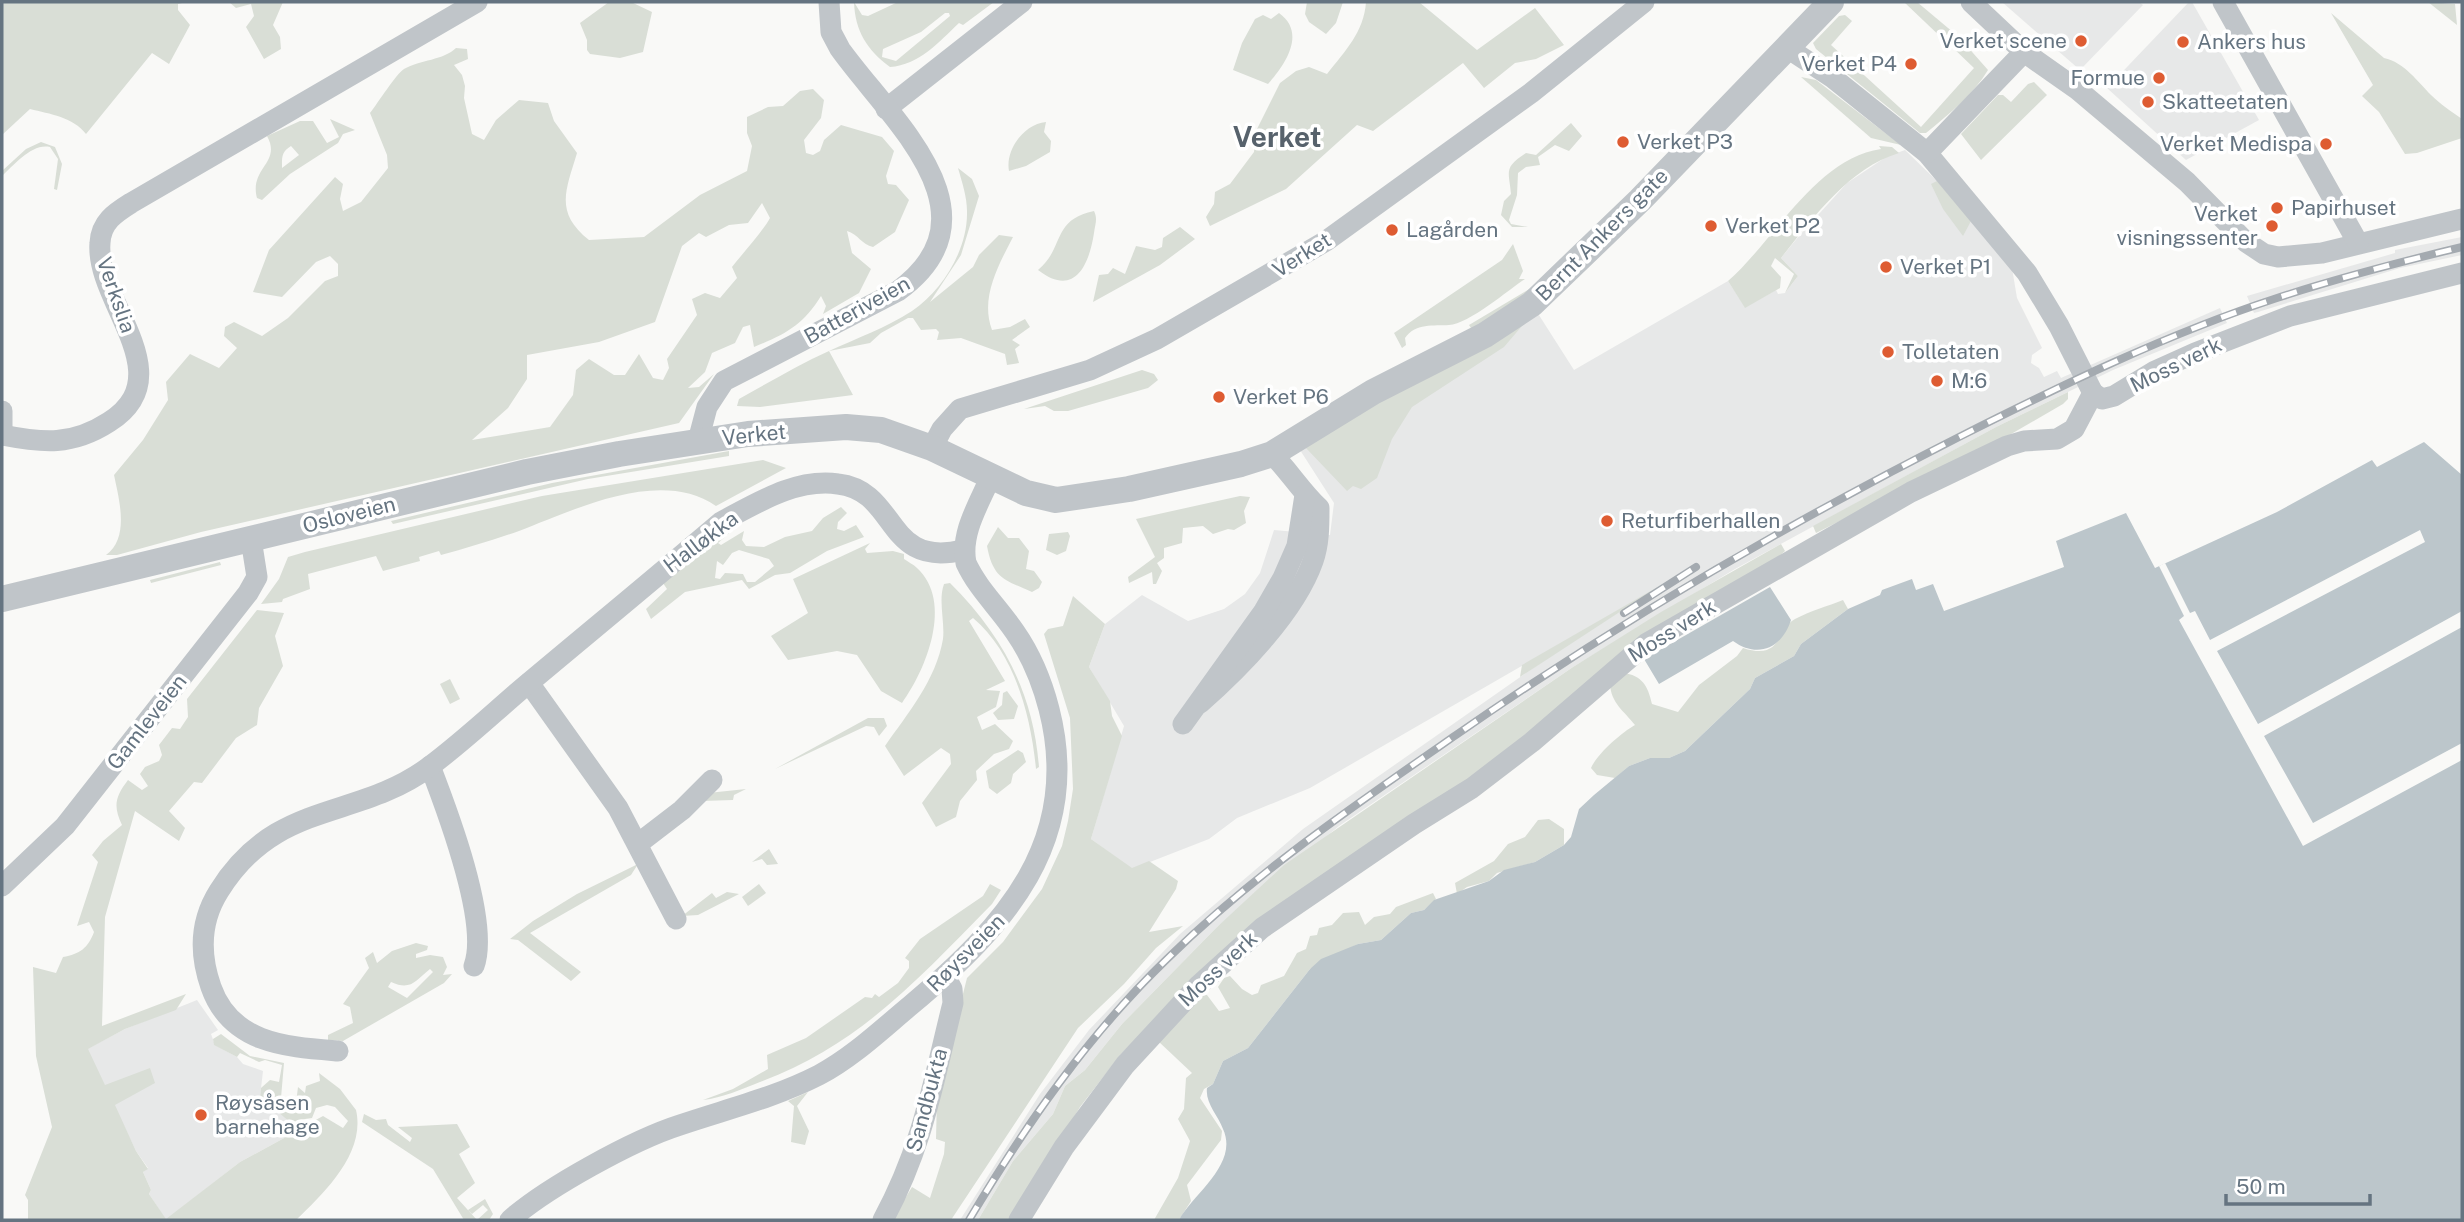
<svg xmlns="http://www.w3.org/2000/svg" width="2464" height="1222" font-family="'Public Sans',sans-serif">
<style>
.built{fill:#e7e8e8}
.green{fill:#d9ded6;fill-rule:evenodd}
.water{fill:#bcc6cb}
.pier{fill:#f9f9f7}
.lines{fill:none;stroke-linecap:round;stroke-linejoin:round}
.minor{stroke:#c0c5c9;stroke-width:21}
.tertiary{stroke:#c0c5c9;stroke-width:26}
.rail-casing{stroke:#a4aab0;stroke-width:8}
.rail{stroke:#fff;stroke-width:5;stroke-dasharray:16;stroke-linecap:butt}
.poi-dot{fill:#de5c32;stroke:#fff;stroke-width:2.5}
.labels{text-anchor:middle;stroke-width:7;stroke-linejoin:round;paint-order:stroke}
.poi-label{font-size:21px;fill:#657481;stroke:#fff;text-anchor:start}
.street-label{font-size:21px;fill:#657481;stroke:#fff}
.district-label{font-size:28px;font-weight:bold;fill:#57626c;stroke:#fff}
</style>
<rect width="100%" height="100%" fill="#f9f9f7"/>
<g class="built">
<path d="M2002 2H2139L2143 5 2080 70Z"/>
<path d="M2189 2H2192L2259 120 2186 160 2107 88Z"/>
<path d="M1905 150 1937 181 2012 268 2017 298 2042 348 2032 355 2031 363 2039 368 2044 377 2057 371 2061 378 2220 308 2227 323 2113 370 1996 427 1735 569 1573 667 1339 826 1217 927 1122 1024 1085 1070 1065 1086 1053 1114 1013 1161 978 1220H960L1040 1094 1089 1030 1180 934 1303 829 1556 652 1638 599 1310 788 1237 818 1209 839 1132 869 1091 839 1124 726 1089 667 1105 624 1142 595 1188 621 1224 609 1245 594 1260 573 1274 530 1330 535 1334 503 1300 450 1537 312 1574 370 1728 281 1745 307 1776 290 1778 294 1785 293 1798 276 1781 258 1799 236 1847 183 1886 157Z"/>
<path d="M2462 237V255L2400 268 2258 312 2254 313 2247 296 2395 253V250Z"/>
<path d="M197 1000 218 1030 211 1034 215 1045 237 1057 243 1064 263 1071 260 1097 296 1126 286 1137 240 1162 166 1220 149 1194 151 1190 143 1172 148 1168 136 1151 87 1049 125 1029Z"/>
</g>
<g class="green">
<path d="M2 2H186L178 4V10L190 25 169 64 152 53 86 134C73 117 50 114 30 109L2 135Z"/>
<path d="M229 2H283L273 25 280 37 281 49 264 59 246 27 254 16 251 4 236 8Z"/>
<path d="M609 2H631L652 12 643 52 620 58 590 54 587 50V40L580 23Z"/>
<path d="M854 2 862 15 868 16 898 2H994L963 25 959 23C939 42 919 65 890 67 867 50 855 31 854 2ZM945 13H949L950 16 896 61 882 57 883 49 921 32Z"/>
<path d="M1307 2H1343L1336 23 1326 34 1309 22 1305 14Z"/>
<path d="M1366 2H1419L1477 50 1535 8 1564 45 1536 59 1515 63 1484 88 1463 63 1373 131 1357 125 1286 189 1210 226 1206 217 1214 204 1215 192 1230 184 1254 152 1256 131 1280 83 1296 71 1309 67 1327 74C1345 51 1364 32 1366 2Z"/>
<path d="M1904 2H1917L1954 33 1946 42Z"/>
<path d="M2428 2 2455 4 2457 25Z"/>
<path d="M1279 13C1307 33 1285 65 1268 84L1233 70 1242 43 1255 19 1263 15 1271 19Z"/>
<path d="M2331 13 2384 58C2404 62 2418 82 2431 95 2440 104 2452 112 2462 119V138L2417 153 2405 154 2379 112 2362 96 2373 85Z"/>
<path d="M1845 15 1852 21 1831 45 1921 127 1974 68 1950 45 1958 36 1988 70C1973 95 1948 115 1926 133H1920L1816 49 1813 43 1839 16Z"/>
<path d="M456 48 467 49 468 59 454 65 462 75 465 86 464 98 472 134 484 140 496 120 519 100 548 103 554 121 577 153C566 190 554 212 589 240L644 237 700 195 747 171 752 146 747 133V117L768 107 783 106 800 91 813 89 824 100 821 118 804 140 806 153 813 155 820 151 824 140 841 125 882 137 894 151 886 176 888 184 896 185 909 200 895 232 873 247C862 245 858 234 847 231L852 253 871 269 859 293 823 314 826 306 821 296C803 325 786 334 754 347L750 325 743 327 735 343 712 353 705 372 688 388 699 387 714 374 679 423 201 532 117 555H106C130 538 119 499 114 475L143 440 168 400 166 382 190 354 219 368 237 348 224 336 225 327 234 322 262 336 288 318 325 281 338 276V264L330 256 316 262 282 297 253 292 269 250 335 177 343 184 340 199 343 211 361 202 388 168 387 155 370 113C378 103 396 74 404 69 420 60 444 60 456 48ZM762 203 770 218C763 231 743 253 732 267L737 278 720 298 705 293 692 299 697 315 667 359 669 368 663 380 653 378 639 354 625 375H614L589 359 576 370 573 395 550 427 472 440 508 408 527 379V355L599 342 655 322 682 246 699 233 706 237 729 225 748 223Z"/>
<path d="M1801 77 1816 80 1901 145 1871 138Z"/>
<path d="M2034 82 2047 95 1981 160 1961 134 1998 95H2003L2011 102 2028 84Z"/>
<path d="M330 119 355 130 343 134 338 143 290 174 262 200 257 198C249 168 282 163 267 136L300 121H313L327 143 339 137ZM291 146 299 155 282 168C282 158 281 152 291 146Z"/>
<path d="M1046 122 1044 132 1051 141 1050 152 1026 166 1009 171C1005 150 1024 124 1046 122Z"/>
<path d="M1571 123 1582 136 1569 151 1555 145 1538 157 1540 165 1526 167 1518 173 1517 195 1509 220 1511 224 1528 227H1512L1501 215 1504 201 1511 194C1509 171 1503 168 1526 153L1536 155Z"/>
<path d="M41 142 55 147 62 164 57 190 54 189 58 159 50 147C32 143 14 165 2 176V171L26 149Z"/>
<path d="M1879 146 1892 147 1899 153C1849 168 1813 218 1781 258L1798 276 1785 293 1794 274 1775 258 1771 266 1781 277 1780 288 1745 308 1728 281C1774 241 1816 158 1881 149Z"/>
<path d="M958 168 972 179 979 196 961 255 930 302 973 267 979 255 999 235 1013 237C998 266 980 298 992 330L1010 327 1025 319 1030 327 1012 340 1020 345 1015 349 1019 363 1007 365 1005 354 961 338 937 340 939 332 936 329 921 330 913 318H908L881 333 870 343 829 351 853 395 760 407 737 406 739 399C768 383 798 365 829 351 857 338 886 328 912 311 943 290 968 249 967 211 967 197 962 182 958 168Z"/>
<path d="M1937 181 1971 221 1963 236 1943 209 1931 184Z"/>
<path d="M1094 211C1098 219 1095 224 1094 233 1089 266 1074 298 1038 270 1065 248 1051 220 1094 211Z"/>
<path d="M1180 227 1195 239 1160 265 1093 302 1099 275 1108 274 1113 268 1125 274 1136 246 1155 250 1162 247 1163 238Z"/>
<path d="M1513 244 1523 271 1519 279H1525C1508 290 1469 324 1449 325 1434 326 1415 323 1405 338L1406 345 1402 348 1394 333 1502 260Z"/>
<path d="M1531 288 1528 292 1473 331 1469 325Z"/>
<path d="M1527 320 1504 347 1412 407 1392 439 1377 478 1361 489 1353 486 1347 491 1305 447 1400 390Z"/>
<path d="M1142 370 1154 374 1158 380 1148 388 1068 411H1054L1045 406 1024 409Z"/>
<path d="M2068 392V399L2063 404 1994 444 1816 533 1813 526 1996 427Z"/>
<path d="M729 451V456L588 479 393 524 391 521 552 483Z"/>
<path d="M763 460 786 468 716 506C660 467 574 510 519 531 493 540 467 548 441 555L439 551 419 557 420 561 383 571 376 556 308 574 310 589 283 599 282 602 261 604 279 579 288 557 305 552 542 496Z"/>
<path d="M1240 496 1250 497 1244 511 1246 523 1234 530 1228 529 1213 534 1203 526 1183 528 1182 543 1164 548V558L1157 563 1162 571 1156 584H1153L1152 572 1129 583 1128 577 1155 557 1136 519Z"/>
<path d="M841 507 847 513 838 522 837 529 844 531 856 525 864 537 827 551 790 573 775 575 749 589 742 580 685 592 651 619 646 609 667 589 663 583 713 539 743 521 718 543 721 545 744 531 742 540 746 546 764 547 785 537 812 531 823 518ZM739 550 769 559 774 566 755 582H747L743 574 725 573 720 579 715 578 717 561 723 565 732 553Z"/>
<path d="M998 527 1008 538H1019L1029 551 1026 569 1034 571 1042 582 1039 588 1032 592C1005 580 993 579 987 546Z"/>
<path d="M1068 532 1070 536 1066 551 1057 555 1046 550 1049 534Z"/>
<path d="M870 543 865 549 867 553 893 551 904 554V559C908 562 913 564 917 568 954 602 926 670 902 703L881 691 857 655 837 651 788 660 771 636 808 613 793 579Z"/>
<path d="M1781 544 1785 551 1774 561 1544 723 1192 982 1121 1054 1080 1107 1012 1220H978L1013 1161 1053 1114 1065 1086 1085 1070 1122 1024 1217 927 1284 865 1573 667 1661 612Z"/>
<path d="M220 562 221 565 151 583 150 580Z"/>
<path d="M950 583C1003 636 1033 692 1039 767L1036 769C1031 717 1015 653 973 618L969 621 1005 681 986 690 1000 691 996 707 977 717 982 730 995 724 1013 741 1009 749 994 754 976 771 977 780 960 801 956 817 936 827 922 803 951 764 950 754 941 748 904 776 885 746C908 713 936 680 943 639 945 622 938 600 944 584Z"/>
<path d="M1661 585 1520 677 1522 665Z"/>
<path d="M1073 596 1105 624 1089 667 1110 701 1112 716 1122 736 1091 839 1132 868 1149 861 1178 881 1176 889 1149 932 1183 926 1156 948 1124 984 1078 1028 951 1220H892L912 1187 930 1198 944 1154 945 1142 936 1139 937 1097 967 978 1003 942 1042 889 1062 846 1068 821 1073 789 1070 718 1044 634 1048 629 1063 626Z"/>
<path d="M1843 600 1848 609 1801 644 1794 656 1755 678 1750 689 1685 751 1669 758H1650L1629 766 1615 778 1597 775 1591 768C1597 754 1621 733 1635 725 1624 711 1611 703 1610 684L1623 673C1642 675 1648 686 1652 704L1678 712 1699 685 1737 656 1743 648C1783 661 1776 629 1795 619 1810 611 1828 606 1843 600Z"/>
<path d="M257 610 284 613 275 636 283 666 259 708 257 725 236 738 202 783 194 782 169 811 185 828 179 841 135 811 105 917 102 1026 186 994 176 1010 125 1029 88 1049 105 1085 150 1068 155 1083 115 1105 136 1151 148 1169 143 1172 151 1190 149 1194 166 1219 240 1162 286 1137 296 1127 260 1097 261 1088 270 1080 279 1082 282 1065 265 1060 259 1062 240 1053 237 1057 214 1045 213 1039 221 1034 250 1056 284 1063 281 1098 296 1103 298 1087 305 1093 306 1086 320 1081 319 1073 340 1089 356 1110C366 1153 324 1193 296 1220H28V1200L25 1195 52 1127 36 1056 33 967 56 973 63 957C80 954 88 948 94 932L89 922 77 926 98 862 92 855 103 841 122 825C113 806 115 797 128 780L142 790 148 786 140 774 145 767 159 761 162 755 159 745 172 728 180 729 188 717 187 699ZM327 1105 335 1107 348 1121 343 1128 323 1116 301 1128 296 1126 298 1120 312 1118 316 1108Z"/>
<path d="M450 679 460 699 450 704 440 684Z"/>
<path d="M1007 691 1018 706 1014 719 998 720 993 713 1002 705 1003 693Z"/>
<path d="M868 718H884L887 726 879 736 874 727 866 726 775 769Z"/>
<path d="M1018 750 1023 753 1026 762 1013 774 1011 783 997 794 989 788 986 771Z"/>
<path d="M746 789 734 795 733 800 702 801 708 793Z"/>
<path d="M1549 819 1564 829V845L1535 862 1497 873 1489 881 1467 887 1457 894 1455 883 1494 861 1508 844 1525 837 1538 820Z"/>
<path d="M769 849 778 864 767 865 762 859 752 862Z"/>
<path d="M638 864 631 875 530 933 581 972 571 981 518 940 510 939 533 921 577 894Z"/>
<path d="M759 884 766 893 748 906 742 897Z"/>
<path d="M990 884 1001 890 992 904C919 978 860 1045 760 1082 742 1089 722 1098 703 1100L733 1089 768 1069 767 1055 806 1038 865 997 872 998 875 994 879 997 898 983 909 968V961L905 958 920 939 983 896Z"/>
<path d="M727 892 739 894 698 915 682 916 712 893 716 898Z"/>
<path d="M1433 893 1436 899 1424 910 1411 913 1381 940 1358 944 1310 969 1248 1048 1223 1061 1213 1084 1204 1089 1200 1098 1222 1131 1221 1140 1187 1185 1191 1201 1179 1220H1154L1178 1178 1190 1141 1178 1119 1184 1109 1186 1078 1192 1073 1158 1041 1201 993 1207 995 1219 1011 1230 1008 1218 987 1224 978 1230 976 1242 989 1252 995 1258 993 1261 985 1284 976 1297 953 1306 949 1310 936 1317 935 1319 928 1332 925 1343 913 1359 912 1365 925 1374 917 1390 914 1396 907Z"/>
<path d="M416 943 428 946 427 950 416 954V958L430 955 443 957 447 967 443 975 452 974 444 983 343 1041 328 1040V1035L353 1023 350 1007 343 1004 369 968 365 958 373 952 377 963 392 951ZM430 969 433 972 407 998 388 987 391 982C411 991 415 981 430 969Z"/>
<path d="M808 1092 797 1106 809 1131 805 1145 791 1142 794 1106 788 1101Z"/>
<path d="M364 1114 376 1120 386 1119 388 1125 410 1142 412 1138 398 1127 457 1124 470 1147 459 1154 475 1183 457 1198 477 1220 488 1210 483 1205 472 1214 468 1210 485 1199 493 1214 489 1220H464L433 1169 362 1122Z"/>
</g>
<g class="water">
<path d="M2424 442 2462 475V1220H1179C1194 1193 1239 1164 1223 1129 1218 1115 1205 1103 1207 1088L1213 1084 1223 1061 1248 1048 1310 969 1321 959 1358 944 1381 940 1411 913 1424 910 1434 900 1489 881 1504 870 1535 862 1564 845 1571 837 1579 809 1594 795 1629 766 1650 758H1669L1685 751 1750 689 1755 678 1794 656 1801 644 1848 609 1880 595 1882 590 1912 579 1916 590 1933 584 1944 611 2064 567 2056 541 2126 513 2155 568 2277 512 2372 460 2377 467Z"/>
<path d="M1770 587 1791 620C1782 648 1758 659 1733 641L1659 684 1644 659Z"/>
</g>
<path class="pier" d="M2420 530 2425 542 2217 651 2258 724 2462 611V627L2264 736 2313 823 2462 743V760L2303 846 2179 620 2184 616 2159 566 2165 563 2190 613 2195 611 2210 640Z"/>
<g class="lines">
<g class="minor">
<path d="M1971 2 2024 52 2078 90 2187 182 2246 242 2264 254 2278 257 2322 253 2462 219"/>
<path d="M2223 2 2358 243"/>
<path d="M1786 47 1833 78 1927 153 2027 273 2059 326 2093 393"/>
<path d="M886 109 1022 2"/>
<path d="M1927 153 2024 52"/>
<path d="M2 411V435"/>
<path d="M2 435C43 443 72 446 109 422 183 375 95 302 100 243 101 222 115 213 131 203L477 2"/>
<path d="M698 441 707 407 724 381 898 291C1004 214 890 119 840 49L831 32 829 2"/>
<path d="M932 448 942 429 960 409 1090 370 1157 339 1326 241 1531 93 1644 2"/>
<path d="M529 683 618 808 676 919"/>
<path d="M1200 703C1240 668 1295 612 1313 561 1319 544 1319 526 1319 508 1301 491 1289 471 1272 454"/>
<path d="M1183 724 1264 611 1283 578 1297 546 1305 495"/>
<path d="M430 766C447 810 490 922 474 966"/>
<path d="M639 843 682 810 712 780"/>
<path d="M2 886 65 826 248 593 257 577 251 539"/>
<path d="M338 1051C287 1047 231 1044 211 987 199 953 200 921 219 891 276 799 356 821 429 767 460 744 489 717 518 692 586 635 654 579 721 522 757 503 796 478 838 484 899 491 884 569 963 550"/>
<path d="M510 1220C546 1188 633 1140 680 1125 727 1109 774 1098 819 1075 853 1057 882 1029 911 1005 1005 926 1083 841 1049 709 1042 682 1031 655 1015 632 999 608 978 589 966 563 960 533 979 504 991 476"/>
<path d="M883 1220C923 1146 933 1083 953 1003L952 989 945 976"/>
<path d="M1019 1220 1064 1147 1125 1065 1199 985 1262 928 1414 824 1472 788 1532 742 1647 643 1911 492 2007 446 2024 441 2057 439 2074 429 2093 393 2102 399 2114 396 2155 371 2195 353 2290 316 2462 273"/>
</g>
<path class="tertiary" d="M2 599 527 472 619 454 748 434 846 427 881 430 932 448 1026 493 1056 500 1129 489 1241 464 1272 454 1373 392 1485 335 1532 304 1640 200 1831 2"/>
<defs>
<g id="rail">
<path d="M1624 613 1696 567"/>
<path d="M969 1220C1025 1126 1088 1035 1167 959 1255 873 1355 805 1456 735 1616 624 1785 525 1959 437 2062 385 2167 334 2277 298 2338 278 2400 262 2462 247"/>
</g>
</defs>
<use href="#rail" class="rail-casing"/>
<use href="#rail" class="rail"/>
</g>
<g class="poi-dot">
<circle cx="2081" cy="41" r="7"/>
<circle cx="2183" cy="42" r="7"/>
<circle cx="1911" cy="64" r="7"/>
<circle cx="2159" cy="78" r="7"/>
<circle cx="2148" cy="102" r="7"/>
<circle cx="1623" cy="142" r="7"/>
<circle cx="2326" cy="144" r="7"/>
<circle cx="2277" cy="208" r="7"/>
<circle cx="1711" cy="226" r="7"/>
<circle cx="2272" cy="226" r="7"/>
<circle cx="1392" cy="230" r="7"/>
<circle cx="1886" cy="267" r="7"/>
<circle cx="1888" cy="352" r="7"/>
<circle cx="1937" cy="381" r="7"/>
<circle cx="1219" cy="397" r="7"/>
<circle cx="1607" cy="521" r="7"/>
<circle cx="201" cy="1115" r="7"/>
</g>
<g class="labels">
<g class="poi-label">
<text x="2067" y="48" text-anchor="end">Verket scene</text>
<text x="2197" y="49">Ankers hus</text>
<text x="1897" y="71" text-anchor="end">Verket P4</text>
<text x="2145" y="85" text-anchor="end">Formue</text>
<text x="2162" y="109">Skatteetaten</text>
<text x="1637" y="149">Verket P3</text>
<text x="2312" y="151" text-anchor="end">Verket Medispa</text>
<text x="2291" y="215">Papirhuset</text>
<text x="2258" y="221" text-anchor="end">Verket<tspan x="2258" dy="24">visningssenter</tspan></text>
<text x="1725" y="233">Verket P2</text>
<text x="1406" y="237">Lagården</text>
<text x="1900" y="274">Verket P1</text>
<text x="1902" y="359">Tolletaten</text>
<text x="1951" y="388">M:6</text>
<text x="1233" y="404">Verket P6</text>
<text x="1621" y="528">Returfiberhallen</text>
<text x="215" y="1110">Røysåsen<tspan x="215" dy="24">barnehage</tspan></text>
</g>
<g class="street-label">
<text transform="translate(1602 235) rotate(-45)" y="7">Bernt Ankers gate</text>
<text transform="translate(1302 255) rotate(-32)" y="7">Verket</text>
<text transform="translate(116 295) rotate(71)" y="7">Verkslia</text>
<text transform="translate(857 310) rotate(-29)" y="7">Batteriveien</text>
<text transform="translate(2176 365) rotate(-26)" y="7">Moss verk</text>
<text transform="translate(754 435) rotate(-6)" y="7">Verket</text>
<text transform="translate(349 515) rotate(-14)" y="7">Osloveien</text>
<text transform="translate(701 542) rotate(-37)" y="7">Halløkka</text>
<text transform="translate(1672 631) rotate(-32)" y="7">Moss verk</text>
<text transform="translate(147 722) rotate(-52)" y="7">Gamleveien</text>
<text transform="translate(966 953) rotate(-45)" y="7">Røysveien</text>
<text transform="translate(1218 969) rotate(-43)" y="7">Moss verk</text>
<text transform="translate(927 1100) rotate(-75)" y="7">Sandbukta</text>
</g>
<g class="district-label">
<text x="1277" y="147">Verket</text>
</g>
</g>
<rect width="2464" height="1222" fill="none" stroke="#657481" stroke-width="7"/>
<path d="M2226 1194v10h144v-10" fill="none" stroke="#657481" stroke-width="3.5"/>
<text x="2236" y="1194" font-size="21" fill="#657481" stroke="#ffffff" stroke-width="5" paint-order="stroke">50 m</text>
</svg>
